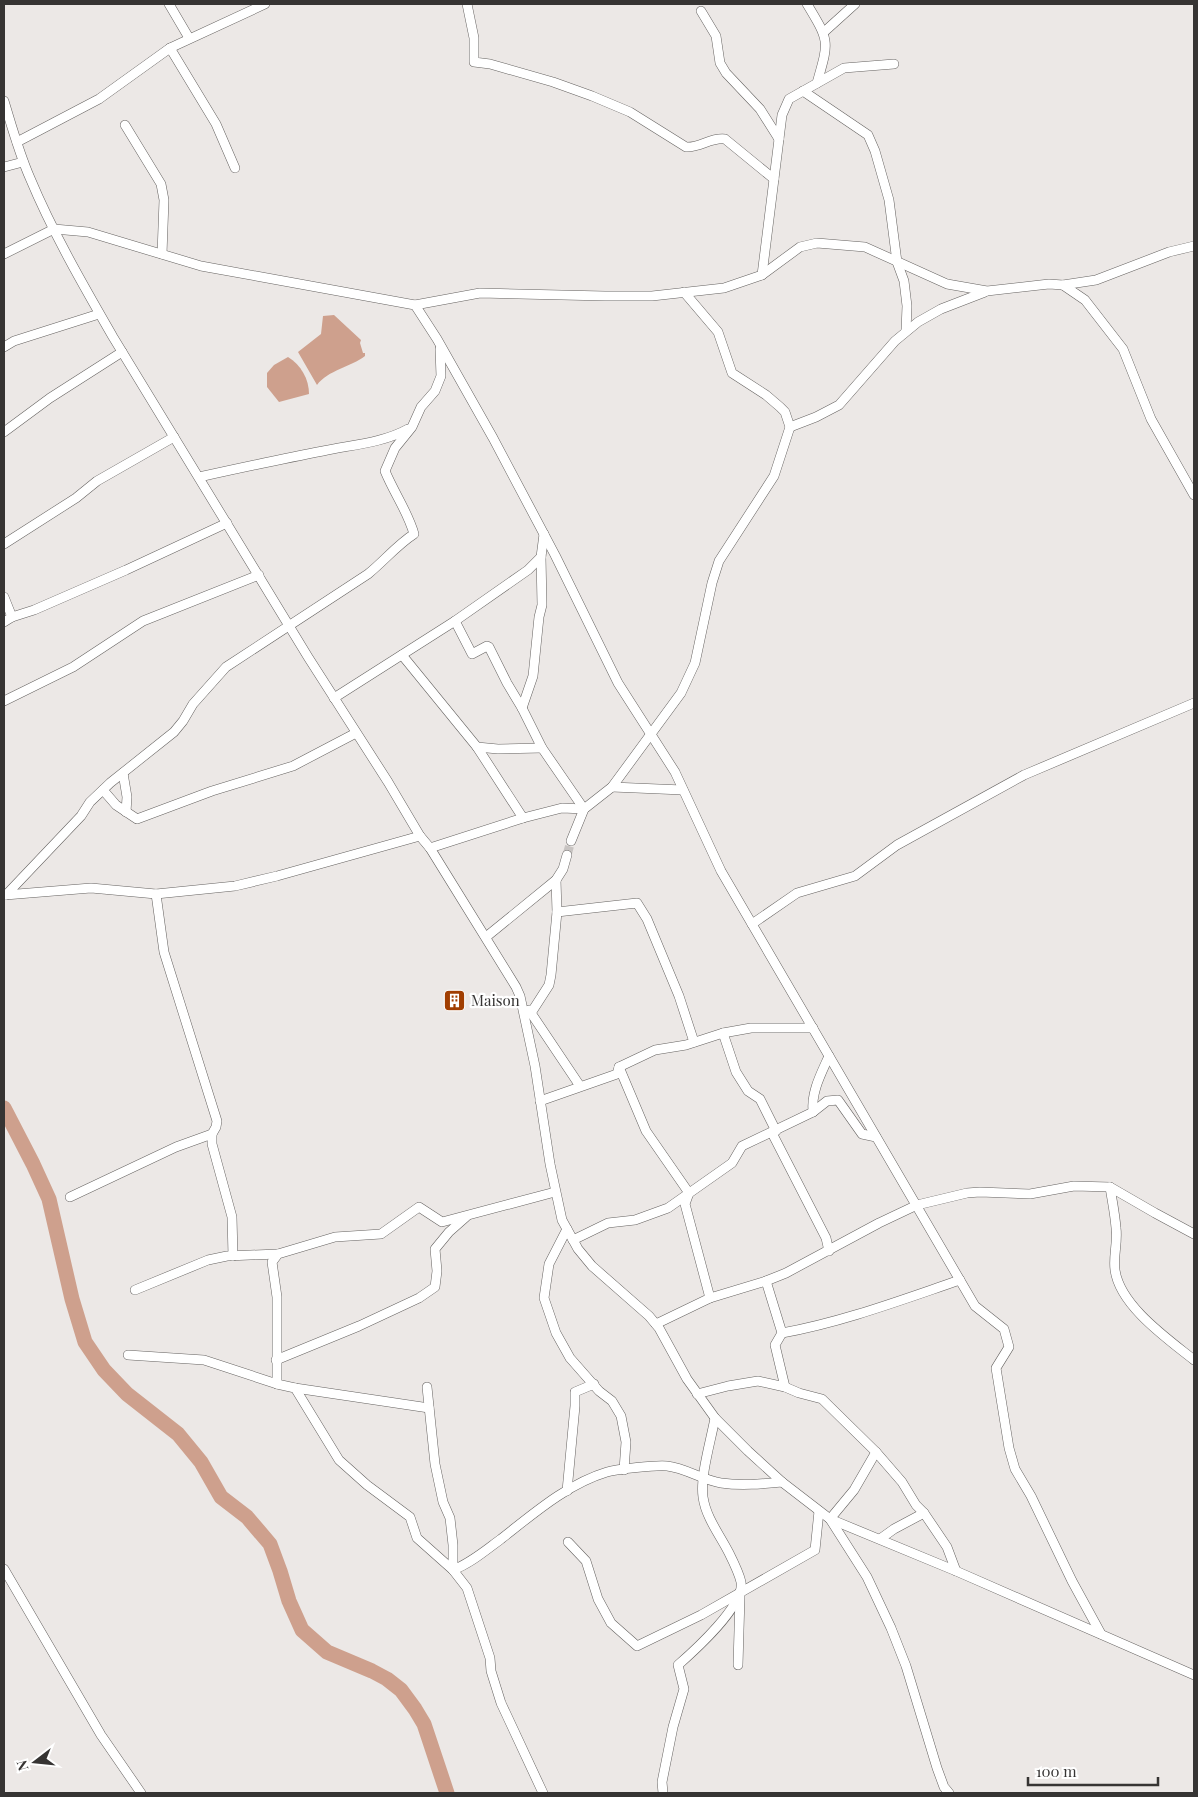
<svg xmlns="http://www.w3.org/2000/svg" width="1198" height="1797" font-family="'Playfair Display',serif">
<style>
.water{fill:#cea08d}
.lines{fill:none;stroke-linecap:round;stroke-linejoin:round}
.river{stroke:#cea08d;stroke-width:15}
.minor-tunnel{stroke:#c8c4c2;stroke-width:9;stroke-dasharray:9 4.5;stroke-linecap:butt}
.minor-casing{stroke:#656260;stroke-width:10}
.minor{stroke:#fff;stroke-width:9}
.labels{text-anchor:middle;stroke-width:4.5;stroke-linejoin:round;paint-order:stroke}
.poi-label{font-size:15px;fill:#363433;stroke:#fff;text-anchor:start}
</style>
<rect width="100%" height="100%" fill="#ece8e6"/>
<g class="water">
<path d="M334 315 361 340 360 343 363 353H365V356C351 367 328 370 317 385L298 352 321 334 323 316Z"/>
<path d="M288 357C301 365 309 379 309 394L279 402 267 387V373L274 365Z"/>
</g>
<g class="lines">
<path class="river" d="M4 1108 33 1164 49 1199 72 1299 85 1342 104 1370 127 1394 178 1434 201 1462 221 1497 247 1517 270 1544 280 1571 289 1601 302 1630 327 1652 372 1671 387 1679 401 1690 415 1709 424 1724 447 1793"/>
<path class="minor-tunnel" d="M567 855 571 841"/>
<defs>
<g id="minor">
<path d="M169 4 189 38"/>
<path d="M467 4 474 38V62L490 64 553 82 592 96 630 112 686 147C700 148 711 137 725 139L774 179"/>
<path d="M807 4C830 42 829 41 817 83"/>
<path d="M701 11 716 36 720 63 726 73 760 109 779 139"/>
<path d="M824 32 855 4"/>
<path d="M170 48 216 124 235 168"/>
<path d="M803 91 868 135 875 151 889 200 897 262 904 281 907 306 906 331"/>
<path d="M4 101C12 127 19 153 30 178 53 233 83 285 113 337L308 657 388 782 420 836 430 848 516 987 520 996 535 1066 550 1164 562 1220 578 1249 592 1266 649 1316 659 1328 687 1379 715 1418 748 1451 782 1482 830 1519 956 1571 1194 1675"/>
<path d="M125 125 161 184 164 200 162 254"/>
<path d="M17 142 99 99 170 48 265 4"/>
<path d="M4 167 23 162"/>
<path d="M4 254 54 229 88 232 201 266 415 305 437 339 493 438 555 555 618 683 675 772 721 871 975 1306 1004 1329 1009 1347 996 1368 1009 1448 1015 1469 1031 1496 1072 1581 1101 1634"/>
<path d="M762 275 782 115 789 99 844 68 894 64"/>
<path d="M1063 285 1085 300 1123 349 1151 419 1194 495"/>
<path d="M415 305 480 293 605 296H652L724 288 762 275 800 247 817 243 865 247 947 284 987 291 1049 284 1063 285 1096 280 1169 252 1194 246"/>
<path d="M4 347 14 341 99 314"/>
<path d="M790 427 816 417 839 405 895 341 918 322 941 309 985 292"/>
<path d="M4 432 50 398 122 352"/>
<path d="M199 477C240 468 281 459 323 451 350 445 383 443 408 429"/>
<path d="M4 544 76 498 97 481 174 437"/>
<path d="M4 597 12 617"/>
<path d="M455 621 472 654 487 646 489 647 507 683 522 708 542 748 584 809"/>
<path d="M4 622 12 617 34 610 126 570 227 523"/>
<path d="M402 655 477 747 523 818"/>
<path d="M334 698 455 621 528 570 541 557"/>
<path d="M4 701 73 667 143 621 259 575"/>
<path d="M522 708 533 676 539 617 542 605 541 557 544 534"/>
<path d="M477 747 498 749 542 748"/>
<path d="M123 773 127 797 126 812"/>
<path d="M612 787 683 790"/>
<path d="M103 790 116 805 137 819 212 791 293 766 356 733"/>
<path d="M571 841 584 809 612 787 681 693 695 663 712 583 719 561 774 476 790 427 785 412 780 407 766 395 732 373 718 332 684 292"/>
<path d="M430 848 523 818 562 808 584 809"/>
<path d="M156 894 164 952 217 1121 216 1127 212 1134V1144L232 1217 233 1256"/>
<path d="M5 895 91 888 156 894 235 886 277 876 420 836"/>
<path d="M6 895 81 816 90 802 110 783 174 732 183 721 193 704 226 667 368 574C384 561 397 545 414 534 408 512 394 493 385 471L395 448 412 427 421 407 435 391 441 376 440 349"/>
<path d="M557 912 637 903 647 919 679 996 694 1042"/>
<path d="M752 924 797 893 855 876 897 845 1024 775 1194 703"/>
<path d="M486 937 556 880 563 869 567 855"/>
<path d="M529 1010 580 1086"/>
<path d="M531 1013 549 985 551 975 557 912 556 880"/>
<path d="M723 1033 736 1072 748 1091 760 1099 776 1131"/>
<path d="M619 1067 646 1131 689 1193 685 1204 710 1298"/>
<path d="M540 1101 617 1074 619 1067 655 1050 686 1045 723 1033 751 1028H813"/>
<path d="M813 1112C811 1092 821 1074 829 1056"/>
<path d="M772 1133 826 1238 829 1251"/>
<path d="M1110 1187C1112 1200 1115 1214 1116 1228 1118 1242 1113 1256 1115 1270 1120 1306 1168 1339 1194 1360"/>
<path d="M70 1197 176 1147 212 1134"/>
<path d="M567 1229 549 1264 544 1298 556 1333 570 1358 599 1391 612 1401 621 1416 626 1442 624 1470"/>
<path d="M573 1240 608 1223 635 1220 668 1208 732 1163 742 1146 813 1112 827 1101 838 1100 862 1134 876 1137"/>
<path d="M766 1281 782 1333 775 1345 785 1387"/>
<path d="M135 1290 208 1260 227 1256 278 1254"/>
<path d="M656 1324 710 1298 766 1281 786 1273 879 1223 917 1205 967 1193 980 1192 1030 1194 1074 1186 1110 1187 1155 1213 1194 1234"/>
<path d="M782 1333C843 1322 901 1300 960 1280"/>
<path d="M128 1355 204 1360 277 1384"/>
<path d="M276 1360 359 1326 419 1298 435 1287 437 1271 435 1249 449 1232 466 1217"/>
<path d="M427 1387 435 1464 443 1502 450 1518 453 1545V1570C471 1563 486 1550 501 1539 533 1514 567 1484 607 1472 617 1469 656 1465 667 1466 686 1468 702 1480 721 1483 741 1486 762 1484 782 1482"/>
<path d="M295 1388 429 1408"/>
<path d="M697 1394 728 1386 758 1381 785 1387 799 1393 822 1399 876 1452 902 1482 916 1505 924 1513 947 1547 956 1571"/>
<path d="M876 1452 854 1490 830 1519 867 1577 891 1628 906 1666 937 1768 944 1787 949 1793"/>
<path d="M567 1491 575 1406V1392L594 1384"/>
<path d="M880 1539 894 1529 924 1513"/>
<path d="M568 1542 586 1561 598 1599 611 1623 637 1646 701 1615 815 1550 819 1511"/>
<path d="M4 1569 101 1735 141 1793"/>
<path d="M738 1665 740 1596"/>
<path d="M543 1793 501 1703 491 1671 490 1658 467 1588 453 1570 417 1538 410 1517 367 1485 339 1460 295 1388 277 1384V1297L272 1262 278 1254 335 1237 381 1234 419 1207 442 1222 555 1192"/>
<path d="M663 1793 662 1782 673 1727 684 1689 678 1665C694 1651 745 1605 741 1582 739 1573 733 1561 729 1553 720 1535 706 1518 703 1497 700 1476 711 1440 715 1418"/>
</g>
</defs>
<use href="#minor" class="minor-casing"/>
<use href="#minor" class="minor"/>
</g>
<defs>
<symbol id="building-square" viewBox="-11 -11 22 22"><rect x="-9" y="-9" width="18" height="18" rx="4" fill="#a13e01" stroke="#fff"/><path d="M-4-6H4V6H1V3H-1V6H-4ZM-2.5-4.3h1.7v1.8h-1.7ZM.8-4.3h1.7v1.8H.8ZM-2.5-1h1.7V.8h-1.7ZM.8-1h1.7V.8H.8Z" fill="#fff"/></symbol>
</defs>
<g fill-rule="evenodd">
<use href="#building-square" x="442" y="988" width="25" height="25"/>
</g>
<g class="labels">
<g class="poi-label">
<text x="471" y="1006">Maison</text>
</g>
</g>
<rect width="1198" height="1797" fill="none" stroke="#363433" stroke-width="10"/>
<g transform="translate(35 1762) rotate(254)" stroke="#ffffff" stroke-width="4" paint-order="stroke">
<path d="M0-4L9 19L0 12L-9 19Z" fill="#363433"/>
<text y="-8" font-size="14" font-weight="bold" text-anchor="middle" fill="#363433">N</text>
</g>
<path d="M1028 1777v8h130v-8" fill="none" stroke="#363433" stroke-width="2.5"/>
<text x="1036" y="1777" font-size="15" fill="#363433" stroke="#ffffff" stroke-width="4" paint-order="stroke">100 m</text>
</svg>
